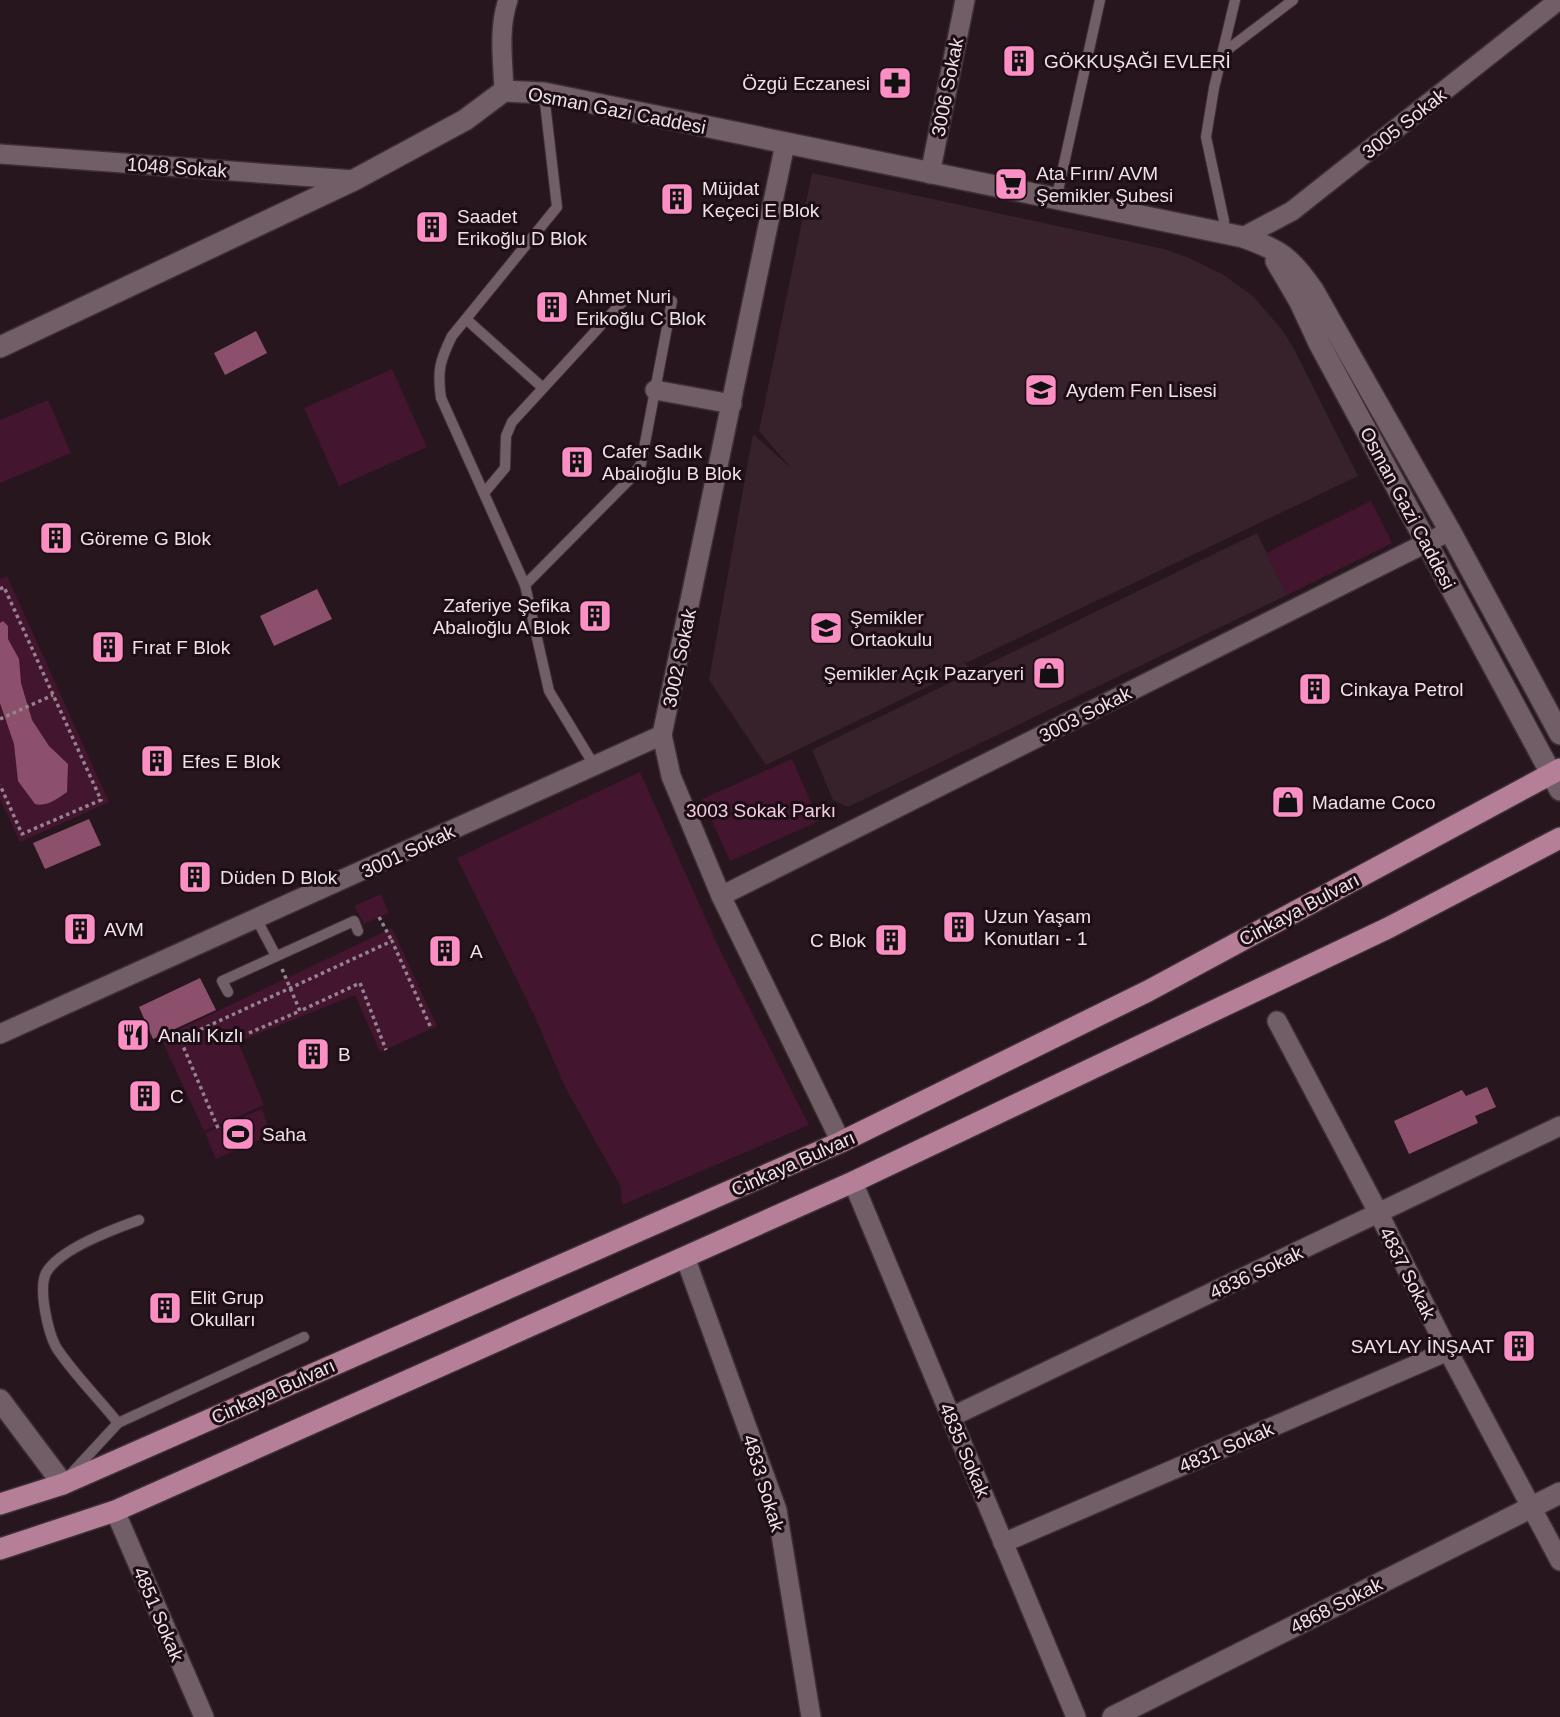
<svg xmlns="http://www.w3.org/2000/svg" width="1560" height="1717" font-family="Arial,sans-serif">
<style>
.built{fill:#37212b}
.green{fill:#44152e}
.water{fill:#8c506d}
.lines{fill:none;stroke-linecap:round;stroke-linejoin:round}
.lane-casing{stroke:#3c3035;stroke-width:12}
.street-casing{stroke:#3c3035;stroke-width:22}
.secondary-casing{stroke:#3c3035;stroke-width:24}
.primary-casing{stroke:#3c3035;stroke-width:24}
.path{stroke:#93858b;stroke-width:3.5;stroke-dasharray:3.5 3.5;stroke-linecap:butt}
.lane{stroke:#725e66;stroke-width:10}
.street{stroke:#725e66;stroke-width:19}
.secondary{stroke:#725e66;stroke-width:21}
.primary{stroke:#b57f98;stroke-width:21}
.labels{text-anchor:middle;stroke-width:6;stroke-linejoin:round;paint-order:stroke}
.poi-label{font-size:19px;fill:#eee2e7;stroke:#1d0d15;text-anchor:start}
.street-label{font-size:19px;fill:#eee2e7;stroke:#1d0d15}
.park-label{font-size:19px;fill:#f3cdde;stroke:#1d0d15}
</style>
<rect width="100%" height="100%" fill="#27161e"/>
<g class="built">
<path d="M812 173 1164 249 1187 257 1222 274 1253 296 1283 331 1294 349 1358 476 966 663 959 655 968 667 766 765 709 680 753 434 792 469 759 431Z"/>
<path d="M1257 533 1287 595 848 807 833 800 812 750Z"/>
</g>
<g class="green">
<path d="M392 369 427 447 339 486 304 408Z"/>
<path d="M48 400 71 453 0 483V420Z"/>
<path d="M1371 501 1392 543 1287 595 1266 553Z"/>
<path d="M7 576 109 802 20 842 0 799V579Z"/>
<path d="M792 759 819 821 730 861 702 799Z"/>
<path d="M640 772 718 946 809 1125 622 1205 621 1187 565 1087 535 1017 457 858Z"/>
<path d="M381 894 389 913 364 924 354 906Z"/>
<path d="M392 928 437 1026 380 1052 355 995 238 1042 264 1105 204 1131 161 1038Z"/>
<path d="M262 1109 271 1135 216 1159 205 1133Z"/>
</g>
<g class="water">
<path d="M256 331 267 353 225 375 214 353Z"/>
<path d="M317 589 332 619 274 646 260 616Z"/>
<path d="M3 621 8 626V639L19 659 21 683 32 720 49 746 68 764 67 792C57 799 47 807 35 804L18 781 14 744 0 703V623Z"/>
<path d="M89 819 101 845 45 869 33 843Z"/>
<path d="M200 978 216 1010 153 1039 139 1007Z"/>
<path d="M1487 1087 1496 1107 1475 1116 1478 1123 1409 1154 1394 1121 1462 1090 1466 1096Z"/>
</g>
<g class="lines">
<defs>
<g id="lane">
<path d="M1223 53 1293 0"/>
<path d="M544 94 557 207 452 336C440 360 437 371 441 398L525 585 549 691 594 765"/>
<path d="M1056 200 1100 0"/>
<path d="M1223 232 1224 221 1206 137 1214 88 1235 0"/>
<path d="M466 319 543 388"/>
<path d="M484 493 505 468 506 436 512 422 626 298"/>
<path d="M525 585 631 478 641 464 672 301"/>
<path d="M257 920 276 956"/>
<path d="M228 992 222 981 354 921 358 931"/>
<path d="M118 1423C100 1400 71 1371 56 1347 48 1332 38 1289 46 1273 59 1249 114 1229 139 1220"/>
<path d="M70 1475 118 1423 304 1337"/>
</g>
<g id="street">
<path d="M504 91C503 61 498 29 508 0"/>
<path d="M785 144 662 735 671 776 721 896 841 1142"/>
<path d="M0 154 354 180"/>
<path d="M930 174 965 0"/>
<path d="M1243 237 1292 211 1559 0"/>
<path d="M655 390 732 404"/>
<path d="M721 896 1450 531"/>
<path d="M1277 1021 1379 1214 1448 1351 1560 1561"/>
<path d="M0 1034 662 735"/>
<path d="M853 1182 1076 1717"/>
<path d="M685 1257 777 1510 811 1717"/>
<path d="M951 1417 1560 1126"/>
<path d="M115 1511 204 1717"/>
<path d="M1003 1543 1448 1351"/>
</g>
<g id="secondary">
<path d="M1276 261 1300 302 1319 343 1560 790"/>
<path d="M0 347 354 180 465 120 504 91 544 93 1243 237C1280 250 1291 258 1313 290L1450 531 1560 734"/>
<path d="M0 1400 63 1484"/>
<path d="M1113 1717 1560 1493"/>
</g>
<g id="primary">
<path d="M0 1504 63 1484 841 1142 1148 991 1560 769"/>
<path d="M0 1549 115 1511 853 1182 1388 928 1560 838"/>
</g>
</defs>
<use href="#lane" class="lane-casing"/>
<use href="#street" class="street-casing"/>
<use href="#secondary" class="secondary-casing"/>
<use href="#primary" class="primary-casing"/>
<g class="path">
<path d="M0 589 4 587 101 800 22 834 0 785"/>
<path d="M0 719 53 695"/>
<path d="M379 917 392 941"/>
<path d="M282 969 300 1011 360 983 386 1050"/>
<path d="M249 1033 300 1011"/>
<path d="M218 1128 180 1039 392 941 431 1028"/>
</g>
<use href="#lane" class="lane"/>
<use href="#street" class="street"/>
<use href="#secondary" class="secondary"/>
<use href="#primary" class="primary"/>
</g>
<defs>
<symbol id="building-square" viewBox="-11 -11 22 22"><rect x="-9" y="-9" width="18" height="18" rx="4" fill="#fb8fc4" stroke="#1d0d15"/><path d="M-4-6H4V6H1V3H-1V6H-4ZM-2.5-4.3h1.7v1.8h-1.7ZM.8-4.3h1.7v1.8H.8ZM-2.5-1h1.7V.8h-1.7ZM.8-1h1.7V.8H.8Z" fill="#111"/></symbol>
<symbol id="pharmacy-square" viewBox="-11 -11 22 22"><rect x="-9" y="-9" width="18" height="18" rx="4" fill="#fb8fc4" stroke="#1d0d15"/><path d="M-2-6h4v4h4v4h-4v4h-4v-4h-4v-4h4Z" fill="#111"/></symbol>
<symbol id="supermarket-square" viewBox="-11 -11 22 22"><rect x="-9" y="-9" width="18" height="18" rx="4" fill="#fb8fc4" stroke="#1d0d15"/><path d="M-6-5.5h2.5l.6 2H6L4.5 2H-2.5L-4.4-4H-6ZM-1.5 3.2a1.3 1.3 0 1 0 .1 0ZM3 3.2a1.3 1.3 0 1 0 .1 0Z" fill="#111"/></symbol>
<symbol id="school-square" viewBox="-11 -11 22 22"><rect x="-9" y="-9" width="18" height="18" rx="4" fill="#fb8fc4" stroke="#1d0d15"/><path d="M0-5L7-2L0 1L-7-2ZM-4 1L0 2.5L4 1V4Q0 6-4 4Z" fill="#111"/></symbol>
<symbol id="shop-square" viewBox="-11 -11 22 22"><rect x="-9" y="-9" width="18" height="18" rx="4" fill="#fb8fc4" stroke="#1d0d15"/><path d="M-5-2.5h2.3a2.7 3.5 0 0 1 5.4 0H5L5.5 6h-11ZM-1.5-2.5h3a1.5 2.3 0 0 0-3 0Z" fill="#111"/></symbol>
<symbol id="restaurant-square" viewBox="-11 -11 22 22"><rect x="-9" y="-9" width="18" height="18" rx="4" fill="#fb8fc4" stroke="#1d0d15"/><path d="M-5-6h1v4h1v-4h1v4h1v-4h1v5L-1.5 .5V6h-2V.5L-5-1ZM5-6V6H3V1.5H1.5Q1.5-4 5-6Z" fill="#111"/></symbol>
<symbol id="stadium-square" viewBox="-11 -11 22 22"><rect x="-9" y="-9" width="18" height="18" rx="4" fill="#fb8fc4" stroke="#1d0d15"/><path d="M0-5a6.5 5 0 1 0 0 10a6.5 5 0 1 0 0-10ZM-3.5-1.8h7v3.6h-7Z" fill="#111"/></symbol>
</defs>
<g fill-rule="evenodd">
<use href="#building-square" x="1000" y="42" width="38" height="38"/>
<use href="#pharmacy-square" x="876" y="64" width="38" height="38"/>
<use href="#supermarket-square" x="992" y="165" width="38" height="38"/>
<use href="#building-square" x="658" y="180" width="38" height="38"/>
<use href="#building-square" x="413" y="208" width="38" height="38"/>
<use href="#building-square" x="533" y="288" width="38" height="38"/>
<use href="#school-square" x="1022" y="371" width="38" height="38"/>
<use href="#building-square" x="558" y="443" width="38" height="38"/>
<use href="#building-square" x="37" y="519" width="38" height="38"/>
<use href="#building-square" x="576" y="597" width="38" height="38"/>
<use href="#school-square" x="807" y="609" width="38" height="38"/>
<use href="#building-square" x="89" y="628" width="38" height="38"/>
<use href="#shop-square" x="1030" y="654" width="38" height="38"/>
<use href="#building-square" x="1296" y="670" width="38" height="38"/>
<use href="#building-square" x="138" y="742" width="38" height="38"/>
<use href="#shop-square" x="1269" y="783" width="38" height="38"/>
<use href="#building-square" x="176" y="858" width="38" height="38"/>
<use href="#building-square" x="940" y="908" width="38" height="38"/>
<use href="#building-square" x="61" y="910" width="38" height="38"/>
<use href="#building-square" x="872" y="921" width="38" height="38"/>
<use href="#building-square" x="426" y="932" width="38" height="38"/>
<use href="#restaurant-square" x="114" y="1016" width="38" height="38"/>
<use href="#building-square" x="294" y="1035" width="38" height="38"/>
<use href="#building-square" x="126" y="1077" width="38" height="38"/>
<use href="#stadium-square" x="219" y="1115" width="38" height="38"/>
<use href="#building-square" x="146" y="1289" width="38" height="38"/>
<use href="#building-square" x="1500" y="1327" width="38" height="38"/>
</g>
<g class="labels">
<g class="poi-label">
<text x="1044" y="68">GÖKKUŞAĞI EVLERİ</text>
<text x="870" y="90" text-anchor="end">Özgü Eczanesi</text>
<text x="1036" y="180">Ata Fırın/ AVM<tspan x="1036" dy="22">Şemikler Şubesi</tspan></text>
<text x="702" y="195">Müjdat<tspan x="702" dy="22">Keçeci E Blok</tspan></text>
<text x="457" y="223">Saadet<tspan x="457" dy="22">Erikoğlu D Blok</tspan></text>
<text x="576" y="303">Ahmet Nuri<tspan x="576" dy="22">Erikoğlu C Blok</tspan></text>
<text x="1066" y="397">Aydem Fen Lisesi</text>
<text x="602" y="458">Cafer Sadık<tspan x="602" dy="22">Abalıoğlu B Blok</tspan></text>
<text x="80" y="545">Göreme G Blok</text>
<text x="570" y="612" text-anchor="end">Zaferiye Şefika<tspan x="570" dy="22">Abalıoğlu A Blok</tspan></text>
<text x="850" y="624">Şemikler<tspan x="850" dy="22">Ortaokulu</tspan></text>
<text x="132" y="654">Fırat F Blok</text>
<text x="1024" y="680" text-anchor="end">Şemikler Açık Pazaryeri</text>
<text x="1340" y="696">Cinkaya Petrol</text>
<text x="182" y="768">Efes E Blok</text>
<text x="1312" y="809">Madame Coco</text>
<text x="220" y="884">Düden D Blok</text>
<text x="984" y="923">Uzun Yaşam<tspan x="984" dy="22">Konutları - 1</tspan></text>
<text x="104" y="936">AVM</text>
<text x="866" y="947" text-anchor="end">C Blok</text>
<text x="470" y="958">A</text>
<text x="158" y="1042">Analı Kızlı</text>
<text x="338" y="1061">B</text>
<text x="170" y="1103">C</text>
<text x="262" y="1141">Saha</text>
<text x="190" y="1304">Elit Grup<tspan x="190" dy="22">Okulları</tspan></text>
<text x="1494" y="1353" text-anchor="end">SAYLAY İNŞAAT</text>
</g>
<g class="street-label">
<text transform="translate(947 87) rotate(-79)" y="7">3006 Sokak</text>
<text transform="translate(617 110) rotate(11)" y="7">Osman Gazi Caddesi</text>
<text transform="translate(1404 123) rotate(-38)" y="7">3005 Sokak</text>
<text transform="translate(177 167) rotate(4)" y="7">1048 Sokak</text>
<text transform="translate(1408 508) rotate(62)" y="7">Osman Gazi Caddesi</text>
<text transform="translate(679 658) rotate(-78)" y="7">3002 Sokak</text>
<text transform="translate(1085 714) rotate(-27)" y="7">3003 Sokak</text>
<text transform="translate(408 851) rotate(-25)" y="7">3001 Sokak</text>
<text transform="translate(1299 909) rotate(-28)" y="7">Cinkaya Bulvarı</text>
<text transform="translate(793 1163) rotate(-24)" y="7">Cinkaya Bulvarı</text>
<text transform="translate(1256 1272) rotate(-25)" y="7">4836 Sokak</text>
<text transform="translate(1408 1273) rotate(63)" y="7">4837 Sokak</text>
<text transform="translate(273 1391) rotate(-24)" y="7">Cinkaya Bulvarı</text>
<text transform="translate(1226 1447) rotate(-23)" y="7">4831 Sokak</text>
<text transform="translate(965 1450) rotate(67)" y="7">4835 Sokak</text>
<text transform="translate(764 1483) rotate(73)" y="7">4833 Sokak</text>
<text transform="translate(1336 1605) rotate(-27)" y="7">4868 Sokak</text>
<text transform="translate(159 1614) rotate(67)" y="7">4851 Sokak</text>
</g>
<g class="park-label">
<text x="761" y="817">3003 Sokak Parkı</text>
</g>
</g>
</svg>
